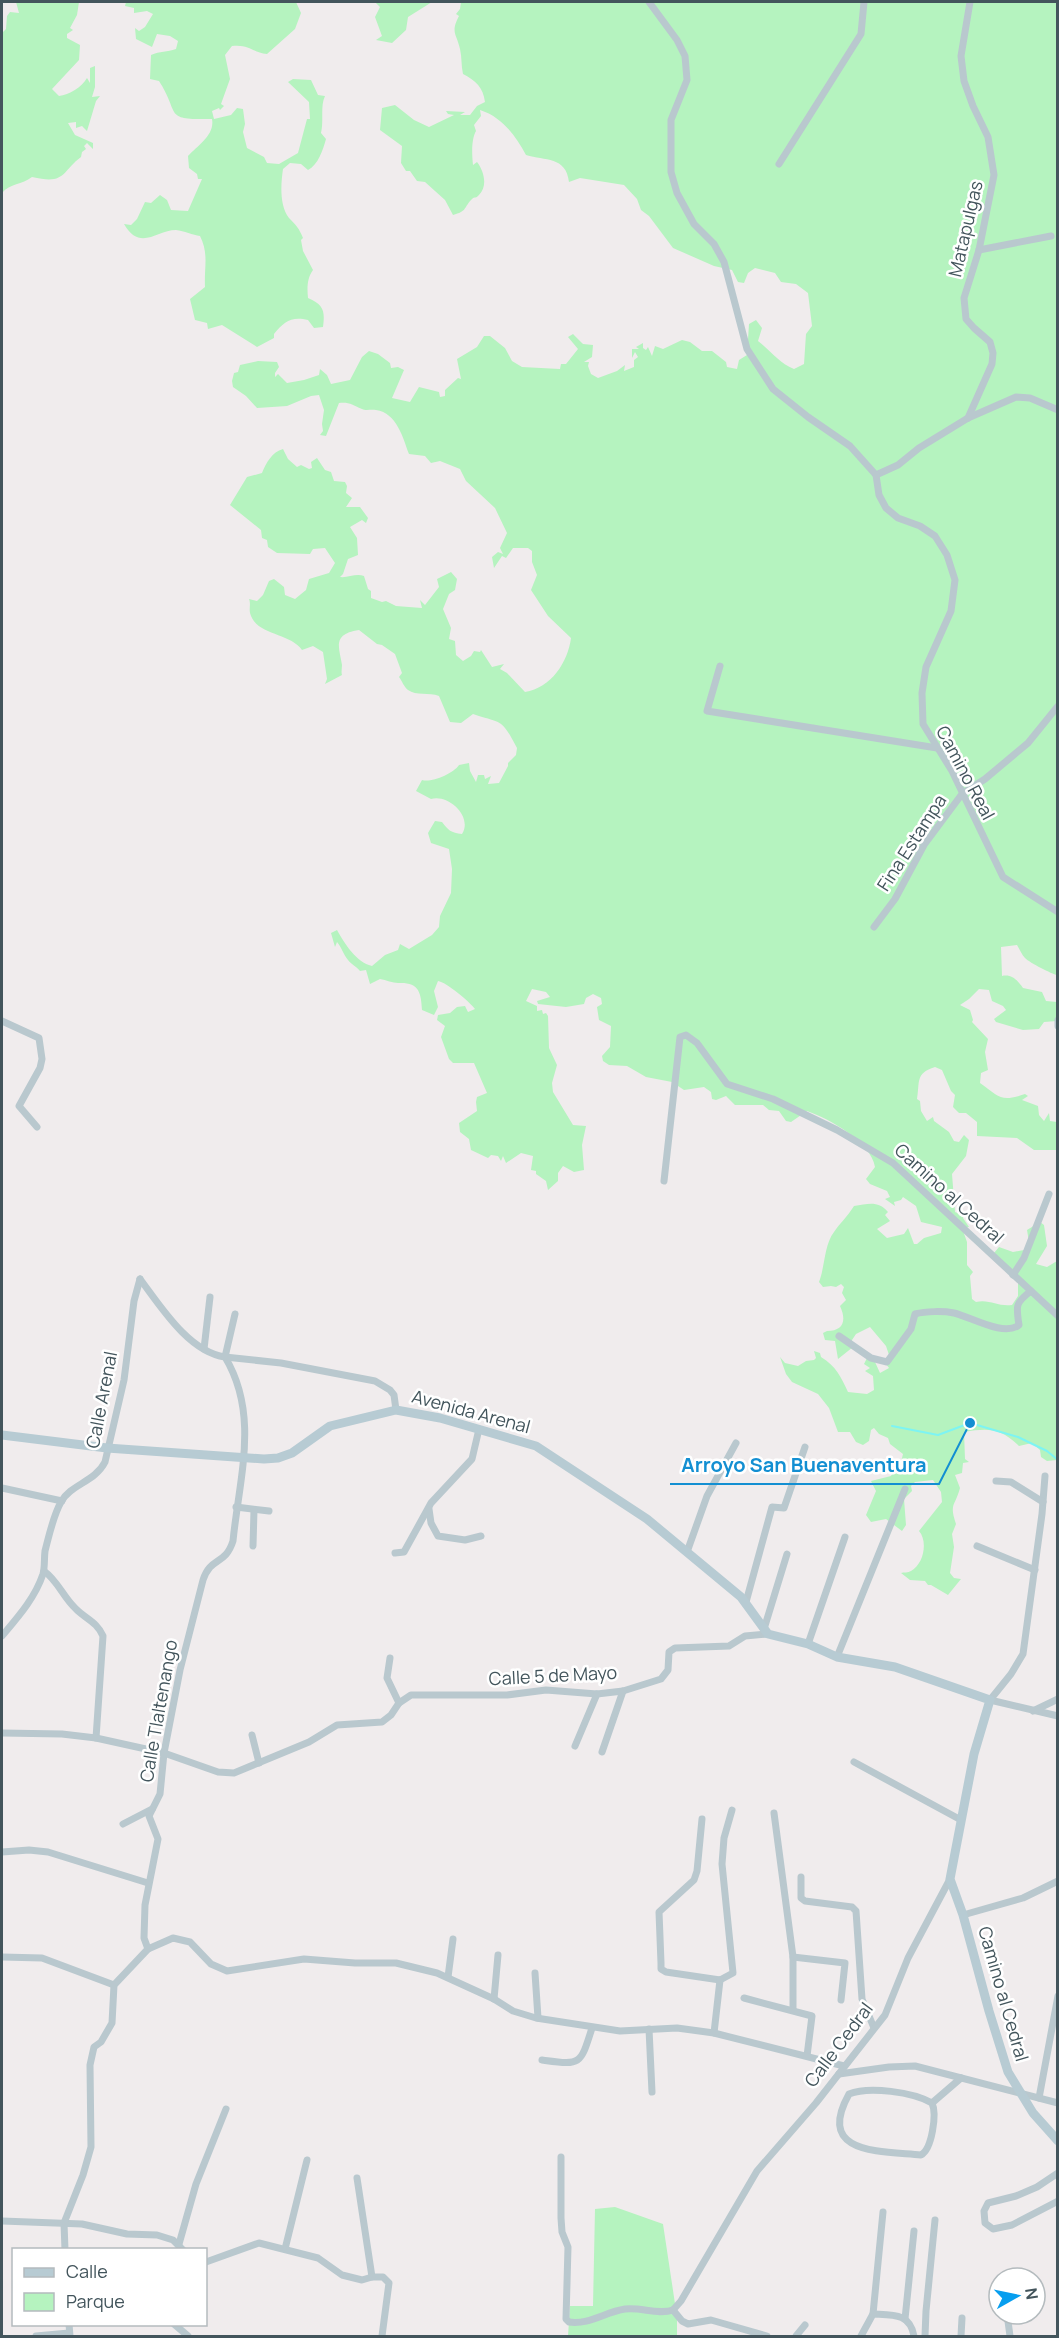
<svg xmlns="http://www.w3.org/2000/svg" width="1059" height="2338" font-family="Manrope,sans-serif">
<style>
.green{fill:#b5f3bf}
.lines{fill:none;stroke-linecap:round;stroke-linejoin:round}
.stream{stroke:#7df4f3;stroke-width:2}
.street{stroke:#b9c8ce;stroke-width:7}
.secondary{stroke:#b7cbd3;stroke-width:9}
.labels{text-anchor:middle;stroke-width:5;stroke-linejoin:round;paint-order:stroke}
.street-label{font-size:18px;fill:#43555c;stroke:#fff}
.leader{fill:none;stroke:#138fd2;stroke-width:2}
.callout-dot{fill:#138fd2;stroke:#fff;stroke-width:2}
.callout-label{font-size:20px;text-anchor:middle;font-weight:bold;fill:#138fd2;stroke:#fff;stroke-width:5;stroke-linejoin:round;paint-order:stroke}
</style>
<rect width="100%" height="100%" fill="#f0eced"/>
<g class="green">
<path d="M16 2H79L77 15 70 28 73 30 67 34V38L80 45 79 60 52 89 59 96C69 95 82 87 87 78L90 83V68L95 66V87L92 97 100 96 96 101 87 131 82 126 76 128V122L68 123 75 135 93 143V149L87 143 84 146 86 149 82 152 81 157C61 172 66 185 32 177 22 185 10 183 2 193V33L6 29 7 16 10 12 19 13Z"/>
<path d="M126 2H296L301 13 295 29 267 54C252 52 249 44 232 46L225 55 230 79 221 104 224 106 220 110 219 108 212 111 214 119 231 115 237 108 243 109 245 124 243 132 247 148 264 157 267 163 279 164 298 153 307 119H310L309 102 288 82 293 79 311 80 318 95 325 96C320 106 324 120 321 133L326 139C323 150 318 165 308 170L301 164 290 163 283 169C281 183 279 205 289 218 296 225 299 228 303 238L301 240 303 251 313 270C307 278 307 288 308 298 324 305 325 311 323 327L314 328 308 320C291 316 284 322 274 334V338L257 347 222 325 208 329 207 323 195 320 190 299 205 287C204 267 209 254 200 236 193 235 184 231 176 230 157 230 140 252 124 224L131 225 137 219 145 202 151 203 160 195 167 200 171 210 188 211 202 179H198L197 174 189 168 188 156C198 145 215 135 212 119 162 120 181 115 159 81L150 79 151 55C160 51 167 52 176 49L178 41 170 36 157 34 152 47 136 39 135 28 139 31 145 27 153 14 147 11 134 13V8L125 6Z"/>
<path d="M375 2H432L408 17 406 30 392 43 376 40 382 36 375 17 380 7Z"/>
<path d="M461 2H1057V975C1052 974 1030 963 1025 958 1022 955 1020 950 1017 945L1001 947 1002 976C1012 974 1017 980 1023 988L1042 992 1046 1001 1057 1002V1021L1044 1022 1039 1029 1023 1030 996 1022 994 1019 1006 1010 1003 1006 992 1001 989 990 979 989 969 999 960 1005 970 1010 973 1020 972 1022 988 1039 985 1052 988 1070 981 1073 980 1083C999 1096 1000 1103 1025 1094L1028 1096 1022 1100 1038 1106 1039 1115 1044 1121 1049 1113 1050 1121 1057 1122V1150H1034L1017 1138 977 1136V1122L966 1113H959L953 1107 955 1095 951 1091 942 1070 935 1067C915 1073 920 1082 917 1099L920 1101 921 1111 927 1121 933 1117 934 1121 949 1132 954 1141 959 1142 964 1135 969 1140 966 1156 952 1174 955 1212 964 1216 963 1218 969 1227 962 1228 967 1242V1265L973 1272 970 1276 972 1299 976 1302C990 1299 998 1307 1012 1305L1018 1296V1281L994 1253 999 1247 1013 1252 1024 1250 1029 1242 1027 1230 1040 1222 1044 1225 1047 1246 1036 1264 1047 1267 1057 1261V1460L1047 1461 1041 1457 1040 1450 1032 1443 1019 1446C1000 1428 989 1428 964 1432L965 1459 969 1462 963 1463 962 1473 955 1475 960 1488C955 1507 949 1503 956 1524L952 1534 954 1547 950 1573 954 1578 961 1579 948 1595 931 1585H928L925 1581 910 1580 901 1573C904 1572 908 1573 911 1571 924 1564 928 1541 919 1531L942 1502 941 1492 933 1480 915 1482 911 1486 912 1491 904 1499 906 1525 902 1531 886 1519 871 1522 866 1515 876 1491 871 1481 891 1476 896 1466 901 1462 903 1454 890 1444 888 1438 879 1434 874 1428 871 1430 869 1441 863 1445 856 1442 850 1432H838L829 1408 818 1394 792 1382 786 1374 780 1357 785 1363 798 1366 806 1361 814 1360 816 1358 814 1351 820 1353 821 1357C836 1366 841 1377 848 1392L867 1394 874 1390 873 1376 865 1371 870 1368 864 1364 867 1358 875 1362 880 1373 889 1368 886 1364 890 1358 886 1346 870 1327 856 1334 852 1340 853 1347 838 1359 835 1341 825 1340 823 1333 827 1331C843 1331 847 1321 840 1306L846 1300 842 1293 844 1287 841 1284 836 1287 831 1286 823 1287 819 1282C825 1267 824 1245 834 1232 840 1223 848 1216 854 1206 868 1204 878 1200 888 1212L885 1215 890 1221 877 1229 887 1238 904 1234 908 1228 914 1244H917L924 1238 941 1233 942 1227 921 1222 916 1206 903 1197 901 1200 894 1202 895 1206 885 1199 890 1197 887 1191 870 1184 866 1179 875 1167C871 1142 830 1119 807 1111L791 1122 786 1121 779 1111 769 1110 763 1105H735L726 1096 716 1100 712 1099 711 1092 704 1087 684 1090 672 1082 646 1077 627 1066 609 1065 603 1061 602 1056 610 1047 611 1026 599 1020 597 1007 602 1004 601 998 593 994 586 998 584 1004 566 1007 538 1004 537 1001 550 997 546 992 532 989 526 1001 537 1006V1011L542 1010 543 1014 546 1013 548 1016 549 1048 557 1065 552 1083 553 1092 573 1125 586 1126 582 1145 584 1170 574 1172 563 1166 558 1173V1181L548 1190 546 1181 536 1174V1171L531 1170 533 1156 521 1153 506 1163 503 1156 501 1161 498 1156 491 1155 488 1158 471 1150 469 1139 460 1132 459 1123 477 1111 476 1102 477 1097 487 1093 474 1063H453L449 1059 441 1037 445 1026 437 1020 438 1015 450 1013 457 1007 465 1006 468 1012 475 1009C470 1002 446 982 438 981L434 991 438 1007 434 1015 422 1010C421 992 419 982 398 983 393 983 386 980 380 979L370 984 366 970 360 971C356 966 351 964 348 960 343 954 342 948 337 942L335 947 331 933 337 930C345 944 356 962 372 966L385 955 398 950 400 944 409 949 432 935 439 927 440 916 451 893 452 869 449 849 431 843 428 833 435 821 442 822C448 830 451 833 462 834 473 817 449 794 431 799L416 791 422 780C431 783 453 774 459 765L469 763 470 771 476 782 478 775H484L485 779 491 776 488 784 499 783 508 766V763L516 755 517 748C501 718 503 724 473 714L461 723 450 722 439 696C429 692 416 696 408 690 404 687 402 681 399 677L402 673 395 654 382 645 377 644 359 630C332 634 339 647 342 665 342 668 341 672 342 675L325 684 327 679 323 652 313 646 302 650C290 632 256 636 250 613 249 608 251 604 249 599L257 601 263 595 269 581 274 579 284 587 285 595 295 599 306 590 309 579 329 573 335 563 325 548 313 549 310 554 277 553 268 547 267 540 262 538 261 530 230 505 247 477 262 473C266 463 272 452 283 449L288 459 297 467 301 465 309 469 312 468 311 462 317 458 325 470 331 472 334 481 345 482 347 486 346 493 352 498 346 507H360L368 518 366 523 362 520 350 527 357 538 358 555 348 559 343 574 340 577C348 578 356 573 364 576L368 589 371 591V598L382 602 386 601 396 606 422 608 420 600 425 605 439 587 437 579 451 572 457 579 455 590 449 594 443 609 451 628 449 639 455 641 456 655 463 661 471 656 474 651 480 652 481 650 492 667 504 664 500 669 507 673 525 692C551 688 568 662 571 638L548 616 531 590 537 575 532 562V551L528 548H513L506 558 502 556 494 568 492 557 498 552 503 554 500 548 507 533 495 508 466 481 460 469 440 461 431 463 425 456 409 454C403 438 397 413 376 410 371 409 366 411 362 409 352 405 350 402 339 403L326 436 320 435 323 431 322 424 324 410 319 395 311 396 287 406 257 408 246 396 233 387 232 381 234 373 238 372 240 365 258 361 277 362 279 367 275 373V377L278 374 287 383 304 380 319 375 320 369 327 375 331 384 350 380 362 357 369 351 378 354 390 363 391 368 398 367 404 370 392 398 410 402 419 387 439 392 440 397 445 396V390L458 378 461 379 457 359 477 347 484 336H490L505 348 512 361 522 367 560 369 561 364H566L578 349 568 337 573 334 583 344 593 345 592 357 584 362H589L588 366 591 374 598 378 617 371 625 365 624 371 634 367V360L638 357 635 352 632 358V349H639L636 347 643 343V348L646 350 648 347 652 356 655 346 663 349 682 340 690 342 702 351H712L726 362 727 367 737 369 739 360 747 355 749 324 756 320 762 328 758 341C771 351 779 363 794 369L804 364 806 334 812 326 808 293 796 284 781 282 775 273 755 268 748 273 744 283 738 282 732 270 714 266 673 248 649 216 641 210 637 199 624 185 580 178 569 182C566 156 545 161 526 155 515 135 502 117 480 110L481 116 474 125 476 131C471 140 472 155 473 165L477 162C484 171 488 186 479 195 474 200 476 195 471 200 463 209 467 211 453 215L445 200 425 182 417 181 410 171H406L401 163 402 146 380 130 382 108 395 105 414 120 429 127 454 115 448 114 446 111 465 112 460 115H470L477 106 485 102C483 87 476 81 463 74 461 66 462 57 460 49 457 34 450 33 459 16L456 14 460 9Z"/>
<path d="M615 2207 663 2224 677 2317V2336H568L570 2306H593L595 2209Z"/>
</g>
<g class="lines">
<path class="stream" d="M892 1426 938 1435 970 1423 1018 1437 1047 1451 1058 1460"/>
<g class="street">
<path d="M649 2 677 40 685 56 687 80 671 120V172L677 193 694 224 714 244 724 262 747 349 773 389 808 417 850 446 876 475 898 465 919 448 968 418 1016 397 1030 398 1058 410"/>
<path d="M779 164 861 34 864 2"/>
<path d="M979 250 1051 236"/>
<path d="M968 418 992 364 993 353 990 342 974 328 966 319 964 298 979 250 994 175 988 137 973 106 964 81 961 56 970 2"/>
<path d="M876 475 879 495 886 508 898 518 920 526 935 536 947 555 955 580 951 611 926 667 922 693 923 724 952 771 1003 877 1058 912"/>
<path d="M720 666 707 711 937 748"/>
<path d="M874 927 895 899 924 845 962 794 985 779 1028 743 1058 706"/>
<path d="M1058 1020V1026"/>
<path d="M2 1021 39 1038 42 1059 40 1068 19 1106 37 1127"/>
<path d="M664 1181 680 1037 686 1035 697 1043 727 1084 773 1099 837 1130 893 1163 1058 1316"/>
<path d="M1013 1275 1024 1258 1049 1194"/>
<path d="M140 1279C161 1307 189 1352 225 1357 260 1415 239 1479 233 1541 225 1566 211 1556 203 1580L180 1670 164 1753 160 1794 149 1816 158 1839 145 1905 144 1938 148 1949"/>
<path d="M235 1314 225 1357 281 1363 375 1381 390 1390 394 1395 396 1410"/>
<path d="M839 1336 871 1358 887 1362 911 1329 915 1314C926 1311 944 1311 954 1313 971 1317 1004 1337 1019 1325 1016 1306 1015 1303 1031 1291"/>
<path d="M204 1349 210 1297"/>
<path d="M1045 1476 1042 1514 1023 1654 1011 1674 990 1700 1058 1716"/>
<path d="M996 1481 1011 1482 1043 1502"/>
<path d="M2 1488 62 1501"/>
<path d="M236 1507 269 1511"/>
<path d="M429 1509 431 1523 438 1536 465 1540 481 1536"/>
<path d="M253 1546 254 1510"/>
<path d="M977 1546 1035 1570"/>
<path d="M687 1552 707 1496 736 1443"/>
<path d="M395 1553 404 1552 431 1503 472 1459 479 1429"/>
<path d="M44 1571C58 1581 63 1597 76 1609 86 1619 97 1622 103 1636L96 1738"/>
<path d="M746 1602 772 1507 784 1508 805 1447"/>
<path d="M764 1629 787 1554"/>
<path d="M2 1636C18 1617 35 1598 43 1574 45 1567 44 1559 45 1551 49 1536 53 1516 61 1502 71 1484 95 1482 105 1462L124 1380 134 1301 140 1279"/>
<path d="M808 1644 845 1537"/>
<path d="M837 1657 905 1489"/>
<path d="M390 1658 387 1678 399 1703"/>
<path d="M1033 1711 1058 1699"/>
<path d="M2 1733 62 1734 96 1738 164 1753 218 1772 234 1773 309 1742 337 1725 382 1722 391 1715 399 1703 411 1695H507L546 1690 597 1694 623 1691 661 1679 668 1670 669 1652 675 1648 729 1646 745 1636 768 1634"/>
<path d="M252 1735 259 1763"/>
<path d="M575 1746 597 1694"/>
<path d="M602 1752 623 1691"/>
<path d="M854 1762 961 1820"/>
<path d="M774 1813 793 1957V2010"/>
<path d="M702 1819 697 1871 694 1880 659 1912 661 1963V1969L666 1972 720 1980"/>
<path d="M123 1824 152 1809"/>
<path d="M2 1852 29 1850 48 1852 148 1883"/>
<path d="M801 1877V1898L805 1901 852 1907 856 1911 862 1999 874 2028"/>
<path d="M963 1915 1023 1898 1058 1881"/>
<path d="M2 1957 42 1958 114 1985"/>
<path d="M793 1957 845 1963 841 2000"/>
<path d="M535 1973 538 2018"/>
<path d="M448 1977 453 1939"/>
<path d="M720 1980 733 1973 722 1864 724 1838 732 1810"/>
<path d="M744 1998 812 2016 807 2056"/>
<path d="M494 1999 498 1955"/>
<path d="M649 2029 652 2092"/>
<path d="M714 2033 720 1980"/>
<path d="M542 2060C581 2065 580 2066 592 2028"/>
<path d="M839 2074 889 2067 915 2066 1058 2103"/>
<path d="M1039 2098 1058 1996"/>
<path d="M932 2103C937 2114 932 2149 921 2155 881 2151 815 2155 849 2094 869 2086 913 2092 932 2103L961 2078"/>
<path d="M561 2157V2218L562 2232 568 2247 566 2319 569 2322C589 2325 605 2312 625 2309 641 2307 658 2315 673 2310"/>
<path d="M1058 2173 1037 2187 1016 2196 988 2203 984 2211 985 2223 993 2229 1012 2225 1058 2201"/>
<path d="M357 2178 372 2277H383L389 2283 382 2336"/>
<path d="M2 2221 82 2224 127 2234 157 2235 173 2240 183 2250"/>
<path d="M179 2244 196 2184 226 2109"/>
<path d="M285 2249 307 2160"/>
<path d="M65 2250 64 2223 83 2175 91 2147 90 2065 94 2047 101 2042 112 2023 114 1985 148 1949 173 1938 190 1942 211 1964 227 1971 304 1959 355 1963H396L437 1973 494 1999 513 2011 536 2018 620 2031 677 2028 714 2033 844 2066"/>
<path d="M206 2262 259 2243 318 2258 342 2275 362 2280 372 2277"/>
<path d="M673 2310 681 2301 757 2171 816 2103 885 2015 908 1958 950 1879"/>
<path d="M673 2310 682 2321 688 2324 711 2320 767 2336"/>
<path d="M873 2314 883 2212"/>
<path d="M1007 2314 1010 2336"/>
<path d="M905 2319 914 2231"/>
<path d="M69 2324 70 2336"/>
<path d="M174 2324 188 2336"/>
<path d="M36 2336 69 2333"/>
<path d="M796 2336 805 2325"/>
<path d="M861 2336 873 2314C893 2315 910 2313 914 2336"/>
<path d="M925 2336 926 2311 935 2220"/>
<path d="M961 2336 962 2318"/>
</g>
<path class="secondary" d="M2 1435 107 1448 264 1459 278 1458 292 1453 330 1426 396 1410 440 1418 536 1446 647 1519 741 1597 768 1634 808 1644 837 1657 895 1667 990 1700 974 1754 950 1879 963 1915 989 2011 1008 2072 1033 2113 1058 2141"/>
</g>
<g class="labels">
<g class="street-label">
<text transform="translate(966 229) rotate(-77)" y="6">Matapulgas</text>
<text transform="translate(965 773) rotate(62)" y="6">Camino Real</text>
<text transform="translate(912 843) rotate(-57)" y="6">Fina Estampa</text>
<text transform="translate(949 1194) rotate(42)" y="6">Camino al Cedral</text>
<text transform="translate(102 1400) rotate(-79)" y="6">Calle Arenal</text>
<text transform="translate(471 1412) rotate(15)" y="6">Avenida Arenal</text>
<text transform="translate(553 1676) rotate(-3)" y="6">Calle 5 de Mayo</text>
<text transform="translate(159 1711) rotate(-80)" y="6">Calle Tlaltenango</text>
<text transform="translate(1003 1994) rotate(74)" y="6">Camino al Cedral</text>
<text transform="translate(839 2045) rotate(-53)" y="6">Calle Cedral</text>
</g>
</g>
<path class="leader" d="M970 1423L939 1484H670"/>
<circle class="callout-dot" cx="970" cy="1423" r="6"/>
<g class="callout-label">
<text x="804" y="1472">Arroyo San Buenaventura</text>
</g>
<rect width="1059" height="2338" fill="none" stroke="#43555c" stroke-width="6"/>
<rect x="12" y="2248" width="195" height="78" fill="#ffffff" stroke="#b4bbbe" stroke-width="1.5"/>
<rect x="24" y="2268" width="30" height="9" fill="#b7cbd3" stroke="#b4bbbe" stroke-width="1.5"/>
<text x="66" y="2278" font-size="18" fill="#43555c">Calle</text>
<rect x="24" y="2293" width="30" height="18" fill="#b5f3bf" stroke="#b4bbbe" stroke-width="1.5"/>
<text x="66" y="2308" font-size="18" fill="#43555c">Parque</text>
<g transform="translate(1017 2296) rotate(81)"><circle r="28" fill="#ffffff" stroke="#b4bbbe" stroke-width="1.5"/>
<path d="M0-4.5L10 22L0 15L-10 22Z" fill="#079eef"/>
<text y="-9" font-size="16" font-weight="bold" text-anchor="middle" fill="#43555c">N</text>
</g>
</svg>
